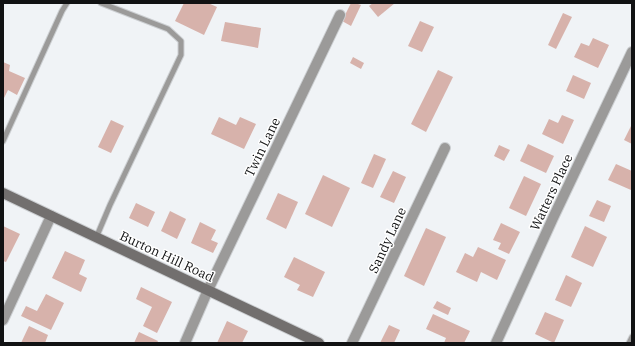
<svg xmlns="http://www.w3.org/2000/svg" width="635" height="346" font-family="'IBM Plex Serif',serif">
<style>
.building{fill:#d7b2ab}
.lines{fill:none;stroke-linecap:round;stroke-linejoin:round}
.lane-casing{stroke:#cccfd2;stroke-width:7}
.street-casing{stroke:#cccfd2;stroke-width:12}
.secondary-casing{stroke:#cccfd2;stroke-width:12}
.lane{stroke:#9b9a99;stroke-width:5}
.street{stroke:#9b9a99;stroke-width:10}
.secondary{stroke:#726f6e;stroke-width:10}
.labels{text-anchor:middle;stroke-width:3;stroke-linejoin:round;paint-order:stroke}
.street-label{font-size:13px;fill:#111213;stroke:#fff}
</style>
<rect width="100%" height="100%" fill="#f0f3f6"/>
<g class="building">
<path d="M184 3H208L217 7 204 35 175 21Z"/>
<path d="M351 3H355L361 5 351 26 342 21Z"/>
<path d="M373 3H395L378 17 369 6Z"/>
<path d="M563 13 572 17 556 49 548 45Z"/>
<path d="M420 21 434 27 422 52 408 46Z"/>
<path d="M225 22 261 28 258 48 221 41Z"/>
<path d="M593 38 609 45 598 68 574 57 581 43 589 46Z"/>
<path d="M353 57 364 63 361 69 350 63Z"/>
<path d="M3 62 10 65 9 71 25 78 17 95 8 90 3 100Z"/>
<path d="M438 70 453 77 426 132 411 124Z"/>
<path d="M573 75 591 83 584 99 566 91Z"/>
<path d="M562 115 574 120 563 144 542 134 549 119 558 123Z"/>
<path d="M219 117 236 125 240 117 256 124 244 149 211 134Z"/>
<path d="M111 120 124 126 111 153 98 147Z"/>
<path d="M632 124V144L624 140Z"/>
<path d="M528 144 554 156 546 173 520 161Z"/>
<path d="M499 145 510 150 504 161 494 156Z"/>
<path d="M374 154 386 159 373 188 361 183Z"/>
<path d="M616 164 632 171V187L631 190 608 180Z"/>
<path d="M393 171 406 177 394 203 380 197Z"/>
<path d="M323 175 350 188 332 227 305 214Z"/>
<path d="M524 176 541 184 526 216 509 208Z"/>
<path d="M278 193 298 202 286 229 266 219Z"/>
<path d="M597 200 611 206 604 222 589 216Z"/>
<path d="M136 203 155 212 148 227 129 218Z"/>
<path d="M170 211 186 219 177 239 161 231Z"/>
<path d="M200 222 216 230 211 240 218 243 213 253 191 243Z"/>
<path d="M501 223 520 232 509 254 498 249 501 243 493 240Z"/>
<path d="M3 226 20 234 6 262 3 261Z"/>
<path d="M585 226 607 237 593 267 571 257Z"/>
<path d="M426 228 446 237 424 286 404 276Z"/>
<path d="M478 247 506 260 497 280 481 272 477 282 456 272 465 253 473 257Z"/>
<path d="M65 251 85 260 79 274 87 278 81 292 52 278Z"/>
<path d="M294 257 325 272 313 297 297 290 300 285 284 277Z"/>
<path d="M566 275 582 283 571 307 555 300Z"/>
<path d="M141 287 172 302 157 333 143 326 152 307 136 299Z"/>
<path d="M46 294 64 303 51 330 21 316 26 306 37 311Z"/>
<path d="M437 301 451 308 448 315 433 308Z"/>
<path d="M545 312 564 320 554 343 535 334Z"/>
<path d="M433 314 470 331 464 343H444L446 338 426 329Z"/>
<path d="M227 321 248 331 242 343H217Z"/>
<path d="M389 325 400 330 394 343H380Z"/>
<path d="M29 326 48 335 45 343H21Z"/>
<path d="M139 332 158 341 157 343H134Z"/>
</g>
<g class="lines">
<defs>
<g id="lane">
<path d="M3 141 62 11 67 3"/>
<path d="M96 238 110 205 181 55V41L168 29 101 3"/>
<path d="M629 343 632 337"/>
</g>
<g id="street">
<path d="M3 320 51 216"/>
<path d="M185 343 208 290 340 15"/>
<path d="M352 343 445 148"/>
<path d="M496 343 553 218 632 52"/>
</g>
<path id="secondary" d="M3 193 319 343"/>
</defs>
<use href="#lane" class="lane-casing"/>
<use href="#street" class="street-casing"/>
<use href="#secondary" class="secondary-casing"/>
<use href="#lane" class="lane"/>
<use href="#street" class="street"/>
<use href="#secondary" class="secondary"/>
</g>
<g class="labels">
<g class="street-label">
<text transform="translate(262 147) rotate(-64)" y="5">Twin Lane</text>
<text transform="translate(551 192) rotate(-65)" y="5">Watters Place</text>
<text transform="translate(387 240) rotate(-65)" y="5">Sandy Lane</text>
<text transform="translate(167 256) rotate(25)" y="5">Burton Hill Road</text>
</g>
</g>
<rect width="635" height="346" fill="none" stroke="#111213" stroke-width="8"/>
</svg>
